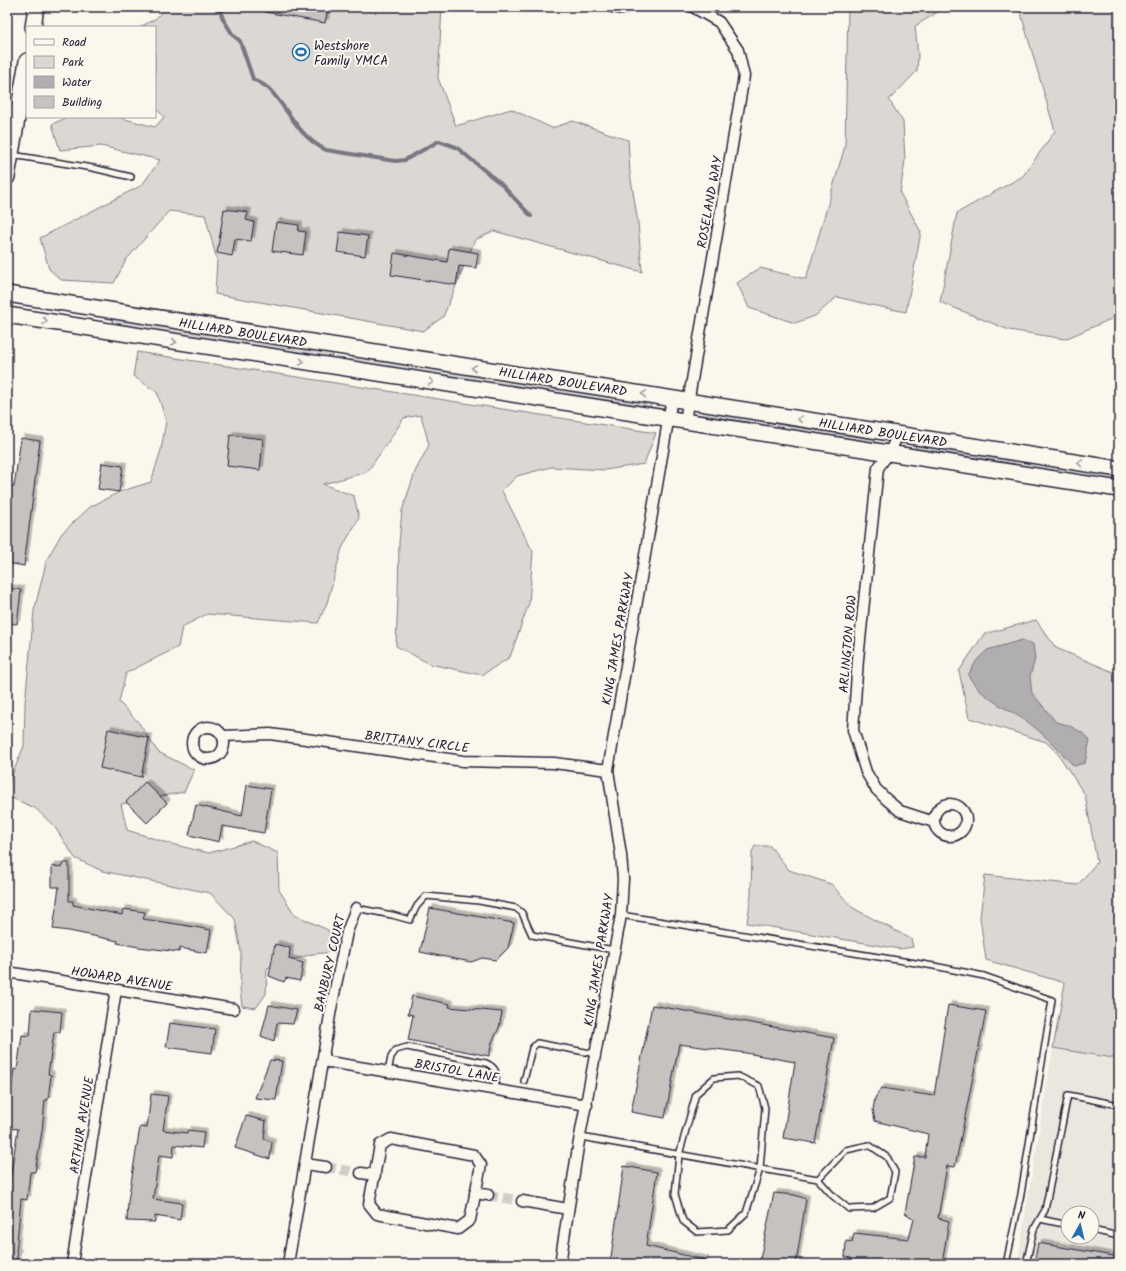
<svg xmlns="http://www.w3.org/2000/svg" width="1126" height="1271" font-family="Kalam,sans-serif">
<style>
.built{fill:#ebe7df;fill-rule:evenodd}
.green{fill:#dbd8d3;stroke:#7e7d87}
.water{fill:#b1aeb0;stroke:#787681}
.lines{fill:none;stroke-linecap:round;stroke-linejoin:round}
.stream{stroke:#787681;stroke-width:4}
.building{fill:#c6c2c0;stroke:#22223b;filter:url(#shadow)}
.street-tunnel{stroke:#d0ccc9;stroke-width:10;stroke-dasharray:10 5;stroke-linecap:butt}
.lane-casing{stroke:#22223b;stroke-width:8}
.street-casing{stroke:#22223b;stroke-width:13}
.secondary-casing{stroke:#22223b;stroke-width:18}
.lane{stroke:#fbf7ec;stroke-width:5}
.street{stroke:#fbf7ec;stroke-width:10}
.secondary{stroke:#fbf7ec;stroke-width:15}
.oneway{stroke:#99979c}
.labels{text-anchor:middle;stroke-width:4;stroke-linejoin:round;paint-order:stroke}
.poi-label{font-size:13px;fill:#22223b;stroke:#fbf7ec;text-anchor:start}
.street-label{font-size:13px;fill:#22223b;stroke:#fbf7ec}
</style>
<defs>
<filter id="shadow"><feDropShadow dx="3.5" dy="-3.5" stdDeviation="0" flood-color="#0004"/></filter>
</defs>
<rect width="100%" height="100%" fill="#fbf7ec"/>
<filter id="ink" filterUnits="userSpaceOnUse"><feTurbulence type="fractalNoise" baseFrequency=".025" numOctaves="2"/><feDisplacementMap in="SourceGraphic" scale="8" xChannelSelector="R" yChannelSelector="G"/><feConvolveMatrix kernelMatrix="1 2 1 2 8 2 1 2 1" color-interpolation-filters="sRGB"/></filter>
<g filter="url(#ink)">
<path class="built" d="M1053 1048 1119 1059V1264H1017ZM1068 1213H1092V1237H1068Z"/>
<g class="green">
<path d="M167 7H442L438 78 456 126 511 109 552 128 573 121 628 140 630 173 638 223 642 272 494 231 475 240 443 317 423 331 215 294 217 260 205 215 169 211 126 260 114 283 61 280 49 269 40 238 142 185 160 160 101 146 60 150 52 124 68 117H117L155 127 164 117 155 107V27H140L155 19Z"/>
<path d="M848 7H946L915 26 918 56 917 71 889 100 903 122 905 160 900 193 921 232 906 312 871 305 837 297 815 316 795 323 749 308 737 283 760 268 806 279 845 146Z"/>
<path d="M1019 7H1119V310L1111 319 1065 339 1009 330 940 302 957 213 1023 176 1055 131Z"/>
<path d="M113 317 330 351 332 353V358L330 360 112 325Z"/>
<path d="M137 352 656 433 644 464 605 470 551 467 517 476 502 491 533 552 529 603 510 657 482 675 430 664 396 646 398 597 399 543 402 511 415 472 429 445 421 415 404 418 386 445 367 472 323 484 354 496 359 518 342 548 327 603 318 623 207 614 182 627 178 647 126 673 119 702 139 723 158 752 194 770 184 792 121 804 127 830 171 844 209 853 252 841 278 853 279 890 295 915 328 930 335 952 312 954 267 968 266 994 256 1008 242 1006 240 989 241 952 235 919 210 893 102 871 75 858 54 826 35 808 7 796V787L24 746 25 703 34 611 47 559 62 533 90 507 119 492 151 482 161 450 166 421 157 392 133 376Z"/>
<path d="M354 355 649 401 651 406 650 408 351 362V358Z"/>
<path d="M704 411 873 437 876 442 875 443 870 444 705 417 703 414Z"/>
<path d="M918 444 1119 475V483L918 451 915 447Z"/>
<path d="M1036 620 1056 648 1118 674 1119 672V1059L1053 1048 1065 983 986 960 980 918 985 875 1078 885 1097 862 1085 795 1058 754 1046 742 969 718 959 671 984 634Z"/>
<path d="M755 846H770L789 870 831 884 853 908 911 939 913 947 900 949 747 923 751 895 752 852Z"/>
</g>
<path class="water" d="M1022 640 1033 644 1035 659 1030 677 1032 693 1056 722 1068 725 1081 732 1090 740 1085 763 1074 766C1061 753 1048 738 1034 727 1012 709 982 701 968 675L977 660 987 650Z"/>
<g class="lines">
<path class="stream" d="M219 7 223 19 233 35 240 41 253 79C259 82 267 86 271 91 289 111 300 138 326 150L395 161 405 160 439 141 456 147 501 184 531 216"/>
</g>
<g class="building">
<path d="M266 7H328L325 23 265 12Z"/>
<path d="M224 209 248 212 246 220 254 222 251 241 235 239 232 256 217 253Z"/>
<path d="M276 222 299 225 298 231 306 232 303 255 272 251Z"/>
<path d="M340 232 368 236 365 256 337 252Z"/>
<path d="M449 248 478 253 476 268 459 266 456 285 391 275 394 253 447 262Z"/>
<path d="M230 435 263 439 260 470 227 466Z"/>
<path d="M21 438 40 441 24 566 7 563V506L10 486 14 487Z"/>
<path d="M102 463 123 466 119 492 98 489Z"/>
<path d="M7 588 21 590 17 624 7 623Z"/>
<path d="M108 729 149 738 141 777 100 768Z"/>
<path d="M145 782 167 803 147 823 126 802Z"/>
<path d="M247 785 271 789 264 833 222 826 219 842 189 835 196 805 242 816Z"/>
<path d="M63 863H69V901H73V905L122 915 123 909 145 912 143 919 183 925 211 930 207 953 180 948 179 952 139 947 117 943 118 941 69 931 53 929 59 887H52V866L62 867Z"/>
<path d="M430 908 514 923 508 948 496 960 482 958 471 962 420 952Z"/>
<path d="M275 944 290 948 289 959 303 963 300 981 286 978 284 982 269 976Z"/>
<path d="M412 996 450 1004 449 1007 502 1012 499 1028 492 1042 489 1056 408 1040 413 1015 408 1014Z"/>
<path d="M269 1005 297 1010 293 1024 277 1023 274 1041 261 1036Z"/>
<path d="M652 1005 834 1038 815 1143 783 1138 795 1062 746 1053 679 1044 665 1118 631 1112Z"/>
<path d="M948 1005 986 1011 955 1167 947 1166 938 1218 949 1221 942 1264H851V1258L845 1257 846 1241 852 1242 854 1233 909 1239 914 1219 905 1213 915 1157H925L928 1134 875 1121 873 1110 875 1098 881 1088 934 1096Z"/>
<path d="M32 1009 62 1012 60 1032H54L48 1074 51 1075 48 1100H45L42 1131 35 1172H30L27 1200 21 1199 16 1252 18 1253 15 1264H7V1212L10 1179 18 1129 7 1128V1105H9L14 1069 17 1070 22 1035 30 1036Z"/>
<path d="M170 1023 215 1029 212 1053 166 1047Z"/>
<path d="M270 1060 282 1061 276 1100 255 1098Z"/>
<path d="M151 1094 168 1096 163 1130 187 1133 188 1130 204 1132 202 1148 174 1145 173 1157 159 1155 153 1199 182 1203 180 1220 155 1216V1222L127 1221 128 1201 140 1127 147 1128Z"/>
<path d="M246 1116 266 1121 264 1139 272 1142 270 1159 235 1148Z"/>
<path d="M624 1166 657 1172 646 1246 705 1260 704 1264H610Z"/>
<path d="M774 1193 795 1195 806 1199 796 1264H759Z"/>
<path d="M1038 1243 1119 1257V1264H1034Z"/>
</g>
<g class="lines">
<g class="street-tunnel">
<path d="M326 1167 361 1173"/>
<path d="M488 1195 522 1201"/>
</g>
<defs>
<g id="lane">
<path d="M12 155 93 168 131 177"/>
<path d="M356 908 392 915 410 920 417 906 426 896 479 901 516 908 522 913 532 935 614 950"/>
<path d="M621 915 934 966 984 976 1052 1000 1021 1194 1006 1264"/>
<path d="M388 1072 391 1057 396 1050 407 1047 486 1063C500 1069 496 1077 495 1090"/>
<path d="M738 1076 759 1086 765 1108 760 1169 746 1213 728 1230 697 1232 683 1221 675 1194 679 1155 696 1094 714 1078Z"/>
<path d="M524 1081 532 1048 537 1043 596 1054"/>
<path d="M581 1137 818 1179 833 1196 849 1209 873 1208 890 1198 895 1172 887 1157 869 1145 846 1150 818 1179"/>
<path d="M1040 1219 1068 1225"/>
<path d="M1092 1230 1119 1236"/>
<path d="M1026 1264 1034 1229 1045 1210 1068 1095 1119 1105"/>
</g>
<g id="street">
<path d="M612 7 622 9 627 7"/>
<path d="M685 421 744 76 738 50 719 22 693 7"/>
<path d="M898 435 889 453 878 468 858 659 853 730 866 772 876 789 887 800 900 811 934 822"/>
<circle cx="208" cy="743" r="16"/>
<path d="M223 736 270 734 463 761 554 763 608 770"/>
<circle cx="950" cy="820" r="16"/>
<path d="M7 972 234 1009"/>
<path d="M323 1061 587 1105"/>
<path d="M391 1139 474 1155 481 1165 470 1220 458 1229 377 1214 369 1204 380 1145Z"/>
<path d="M305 1164 326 1167"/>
<path d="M361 1173 375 1175"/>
<path d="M475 1193 488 1195"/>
<path d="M522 1201 568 1209"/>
<path d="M72 1264 116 990"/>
<path d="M288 1264 331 1009 347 932 356 908"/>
<path d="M560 1264 578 1147 621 915 623 879 621 855 608 770 672 398"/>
</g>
<g id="secondary">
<path d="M33 27 36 7"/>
<path d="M7 177 27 61"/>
<path d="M7 294 1119 469"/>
<path d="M7 315 1119 489"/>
</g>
</defs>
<use href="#lane" class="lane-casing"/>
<use href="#street" class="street-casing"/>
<use href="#secondary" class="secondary-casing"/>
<use href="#lane" class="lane"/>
<use href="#street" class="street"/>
<use href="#secondary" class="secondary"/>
</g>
<defs><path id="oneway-chevron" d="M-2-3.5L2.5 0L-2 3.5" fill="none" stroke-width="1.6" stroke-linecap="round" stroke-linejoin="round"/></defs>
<g class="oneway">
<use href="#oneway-chevron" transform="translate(45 321) rotate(9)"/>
<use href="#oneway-chevron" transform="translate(174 342) rotate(9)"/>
<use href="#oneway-chevron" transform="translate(302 362) rotate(9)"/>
<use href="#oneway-chevron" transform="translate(474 368) rotate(-171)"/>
<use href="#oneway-chevron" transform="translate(431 382) rotate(9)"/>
<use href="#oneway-chevron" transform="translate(644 394) rotate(-171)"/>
<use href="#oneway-chevron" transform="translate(800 419) rotate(-171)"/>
<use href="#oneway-chevron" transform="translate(1080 463) rotate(-171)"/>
</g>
</g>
<defs>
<symbol id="stadium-ring" viewBox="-11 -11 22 22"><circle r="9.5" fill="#fbf7ec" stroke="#1f6fb2" stroke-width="1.5"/><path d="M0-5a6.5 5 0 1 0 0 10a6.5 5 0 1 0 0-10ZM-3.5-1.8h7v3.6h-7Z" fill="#1f6fb2"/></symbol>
</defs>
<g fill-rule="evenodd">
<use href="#stadium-ring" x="291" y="42" width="20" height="20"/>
</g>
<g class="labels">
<g class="poi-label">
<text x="314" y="50">Westshore<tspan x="314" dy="15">Family YMCA</tspan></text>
</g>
<g class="street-label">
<text transform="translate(709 202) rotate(-80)" y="5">ROSELAND WAY</text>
<text transform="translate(243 332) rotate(9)" y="5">HILLIARD BOULEVARD</text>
<text transform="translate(563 381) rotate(9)" y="5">HILLIARD BOULEVARD</text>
<text transform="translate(883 432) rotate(9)" y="5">HILLIARD BOULEVARD</text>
<text transform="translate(617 639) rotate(-80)" y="5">KING JAMES PARKWAY</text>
<text transform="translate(847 644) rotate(-85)" y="5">ARLINGTON ROW</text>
<text transform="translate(417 741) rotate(7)" y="5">BRITTANY CIRCLE</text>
<text transform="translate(598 960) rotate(-81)" y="5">KING JAMES PARKWAY</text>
<text transform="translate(329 963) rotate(-77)" y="5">BANBURY COURT</text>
<text transform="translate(122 978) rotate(9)" y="5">HOWARD AVENUE</text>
<text transform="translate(457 1070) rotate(10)" y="5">BRISTOL LANE</text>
<text transform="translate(81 1125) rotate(-81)" y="5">ARTHUR AVENUE</text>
</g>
</g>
<rect width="1126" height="1271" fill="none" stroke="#fbf7ec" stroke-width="24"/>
<rect x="12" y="12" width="1102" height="1247" fill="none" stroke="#22223b" stroke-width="1.5" filter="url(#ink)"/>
<rect x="26" y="26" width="130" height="92" fill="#fbf7ec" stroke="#a4a2a5"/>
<rect x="34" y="39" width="20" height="6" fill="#fbf7ec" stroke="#a4a2a5"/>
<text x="62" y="46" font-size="12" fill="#22223b">Road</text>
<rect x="34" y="56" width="20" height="12" fill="#dbd8d3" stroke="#a4a2a5"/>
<text x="62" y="66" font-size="12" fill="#22223b">Park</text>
<rect x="34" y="76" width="20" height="12" fill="#b1aeb0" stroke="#a4a2a5"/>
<text x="62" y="86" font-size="12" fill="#22223b">Water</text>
<rect x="34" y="96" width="20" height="12" fill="#c6c2c0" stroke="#a4a2a5"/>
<text x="62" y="106" font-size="12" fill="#22223b">Building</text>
<g transform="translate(1080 1225) rotate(8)"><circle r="19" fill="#fbf7ec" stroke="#a4a2a5"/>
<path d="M0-3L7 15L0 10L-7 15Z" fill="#1f6fb2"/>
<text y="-6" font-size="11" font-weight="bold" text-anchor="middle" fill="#22223b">N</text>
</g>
</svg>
